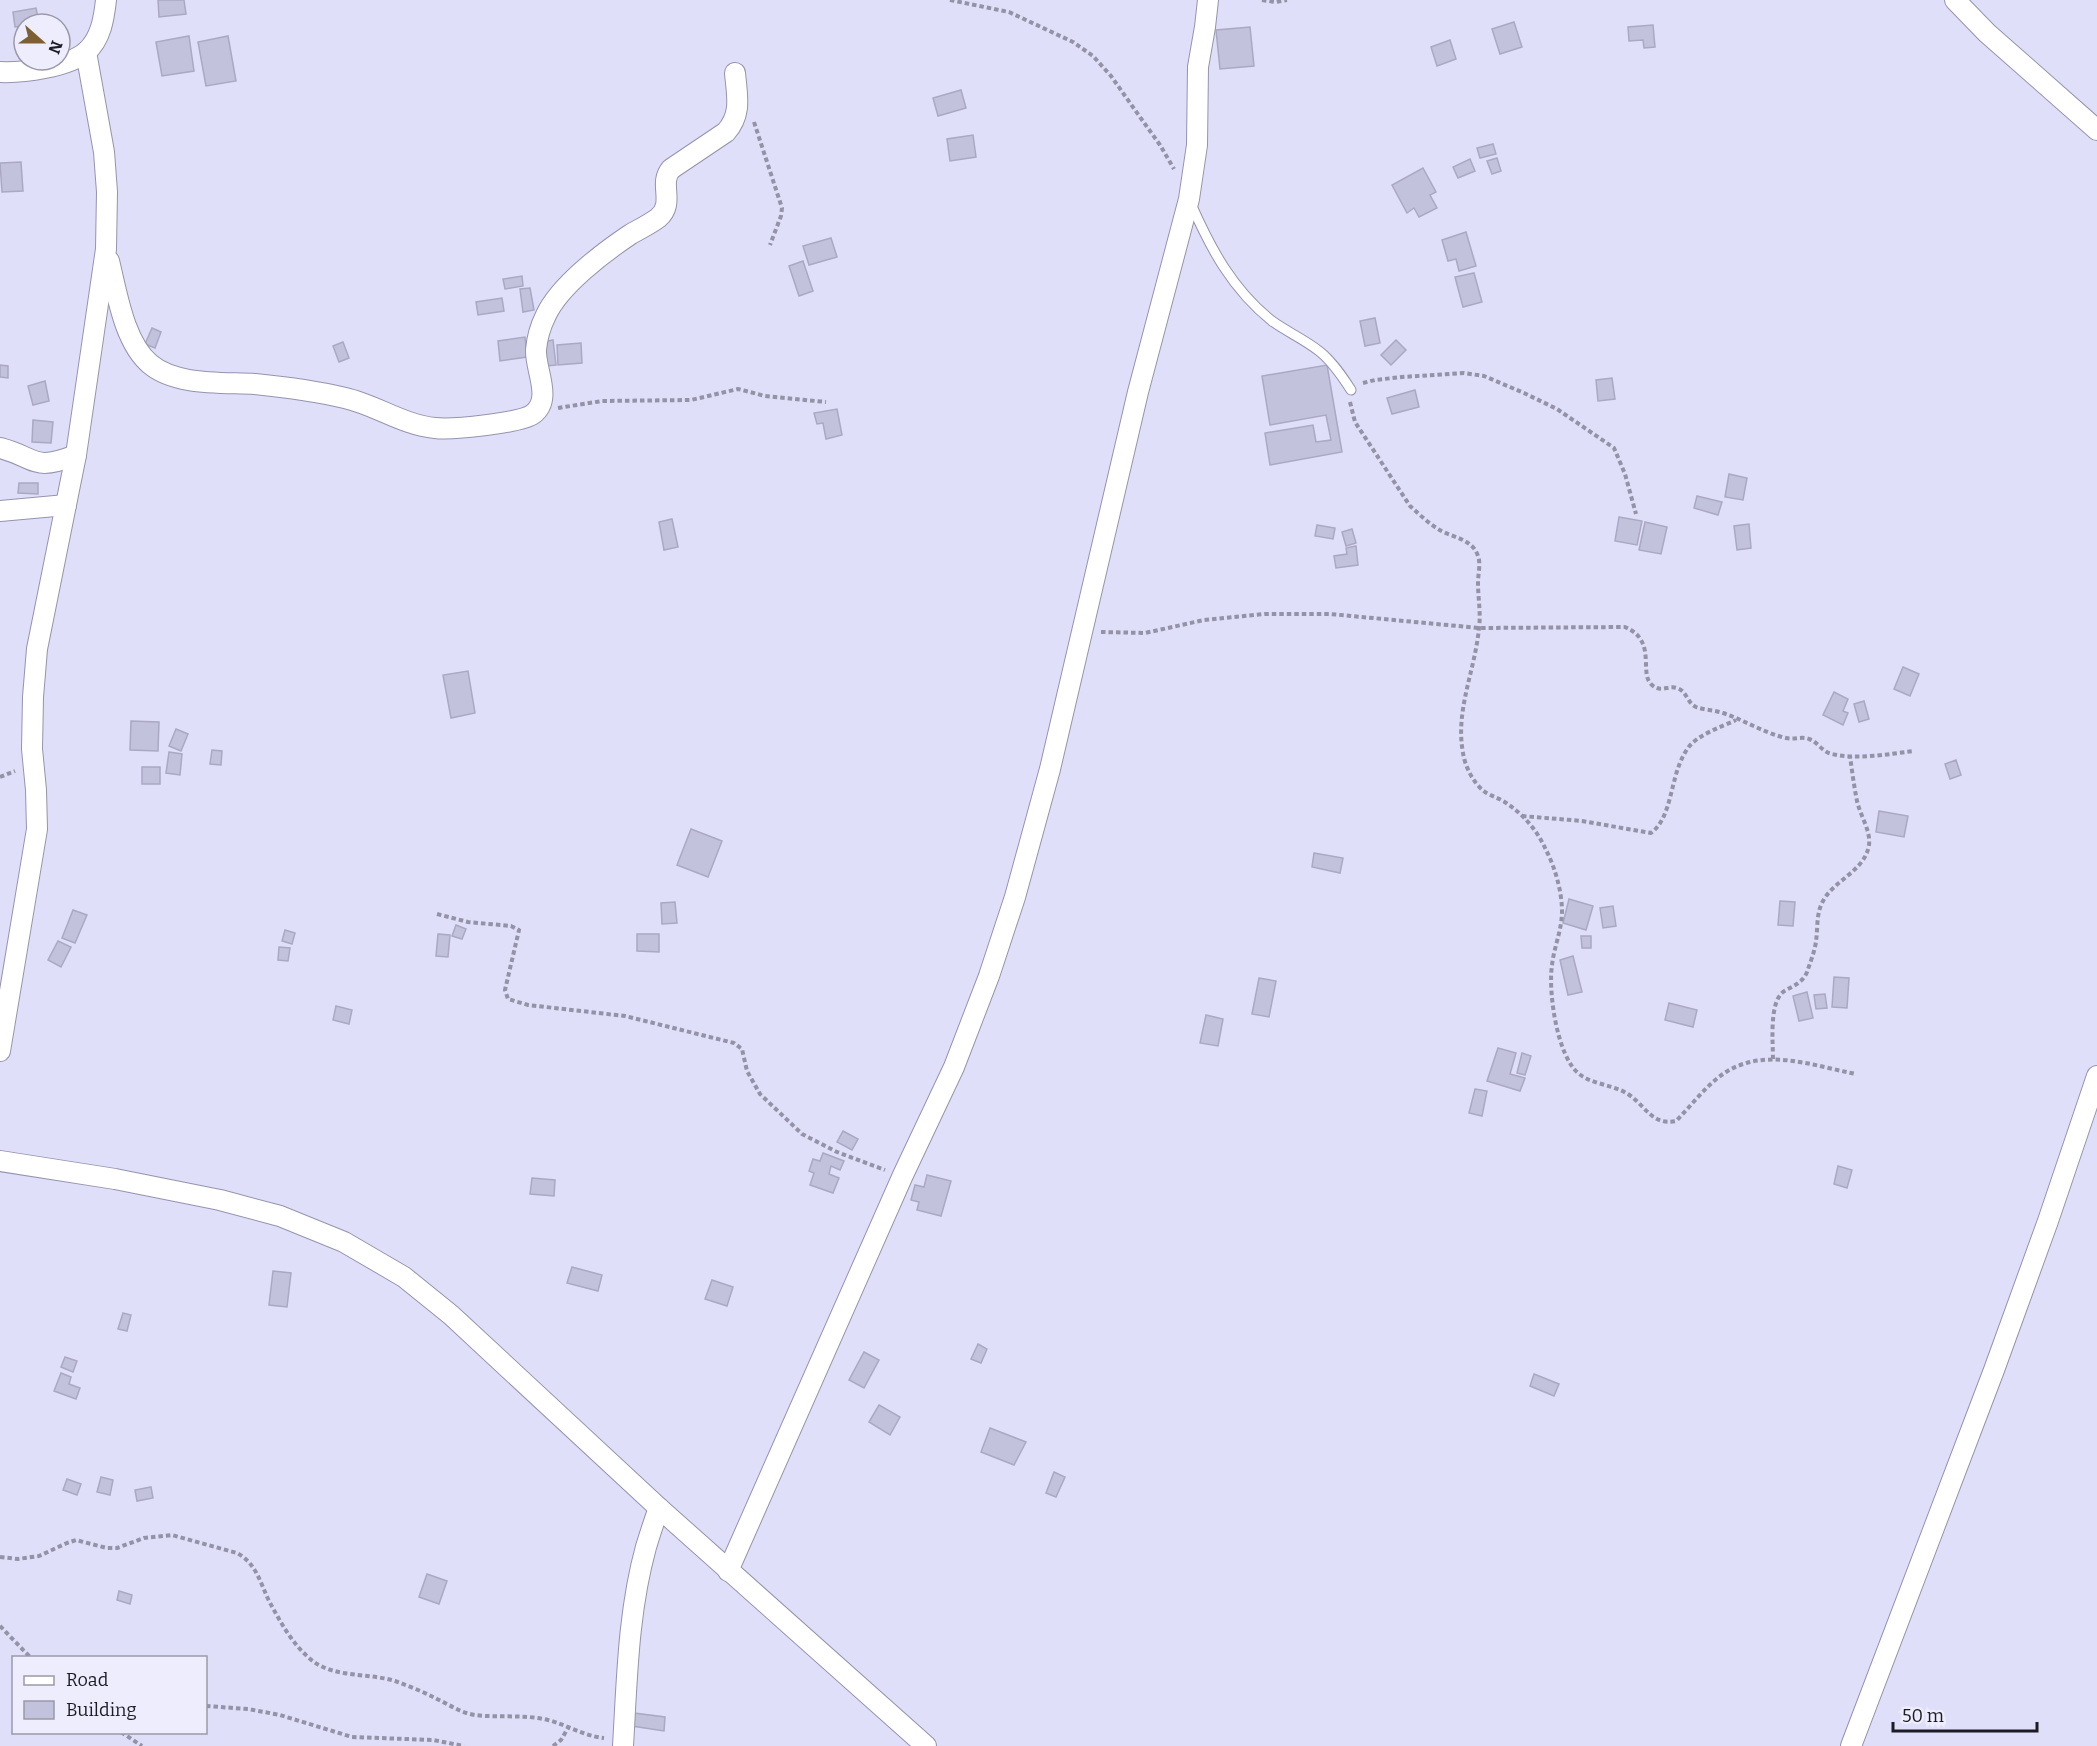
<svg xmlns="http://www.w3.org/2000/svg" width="2097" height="1746" font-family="Bitter,serif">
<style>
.building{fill:#c3c2dd;stroke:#aaa8c3;stroke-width:1.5}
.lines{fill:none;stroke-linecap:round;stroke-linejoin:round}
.service-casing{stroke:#9593ad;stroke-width:11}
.minor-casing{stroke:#9593ad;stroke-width:22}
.path{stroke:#9392a6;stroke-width:4;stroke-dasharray:4.5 3;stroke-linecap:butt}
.service{stroke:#fff;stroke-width:9}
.minor{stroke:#fff;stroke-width:20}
</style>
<rect width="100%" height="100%" fill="#e0dffa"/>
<g class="building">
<path d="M158 0H184L186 14 159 17Z"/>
<path d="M36 8 39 23 15 27 13 12Z"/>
<path d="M1514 22 1522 47 1500 54 1492 29Z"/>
<path d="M1653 25 1655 47 1644 48 1643 40 1629 41 1628 27Z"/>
<path d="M1250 27 1254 66 1220 69 1216 30Z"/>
<path d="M189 36 194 71 162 76 156 42Z"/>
<path d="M228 36 236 81 206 86 198 42Z"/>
<path d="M1450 40 1456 59 1437 66 1431 47Z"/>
<path d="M961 90 966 108 938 116 933 98Z"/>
<path d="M973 135 976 157 950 161 947 139Z"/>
<path d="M1493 144 1496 154 1480 158 1477 148Z"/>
<path d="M1497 158 1501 171 1492 174 1487 161Z"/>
<path d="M1470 159 1475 171 1458 178 1453 167Z"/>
<path d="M21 162 23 191 2 192 0 163Z"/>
<path d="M1423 168 1436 192 1430 195 1437 208 1419 217 1414 208 1407 213 1392 185Z"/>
<path d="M1466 232 1476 266 1459 271 1456 259 1448 261 1442 240Z"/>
<path d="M831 238 837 257 809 265 803 246Z"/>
<path d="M803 261 813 291 799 296 789 266Z"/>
<path d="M1474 273 1482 302 1463 307 1455 277Z"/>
<path d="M522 276 523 286 505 289 503 279Z"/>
<path d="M530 288 534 310 523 312 520 289Z"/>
<path d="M502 298 504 311 478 315 476 302Z"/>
<path d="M1375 318 1380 343 1365 346 1360 321Z"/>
<path d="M152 328 161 332 155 348 145 344Z"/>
<path d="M525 337 527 357 500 361 498 341Z"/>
<path d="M553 340 556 365 546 366 543 342Z"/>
<path d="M1396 340 1406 350 1391 365 1381 355Z"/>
<path d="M343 342 349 358 339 362 333 346Z"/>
<path d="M581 343 582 363 558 365 557 345Z"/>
<path d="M0 365 8 366V378L0 377Z"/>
<path d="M1327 365 1342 452 1270 465 1265 433 1313 425 1316 442 1331 440 1326 415 1270 425 1262 376Z"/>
<path d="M1612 378 1615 399 1598 401 1596 380Z"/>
<path d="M45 381 49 401 33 405 28 386Z"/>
<path d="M1415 390 1419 407 1392 414 1387 398Z"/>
<path d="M837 409 842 435 826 439 823 423 817 424 814 413Z"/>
<path d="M33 420 53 422 51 443 32 442Z"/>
<path d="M1729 474 1747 478 1743 500 1725 497Z"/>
<path d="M19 483H38V494L18 493Z"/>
<path d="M1697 496 1722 502 1718 515 1694 508Z"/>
<path d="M1619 517 1642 521 1637 545 1615 541Z"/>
<path d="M672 519 678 547 664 550 659 522Z"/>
<path d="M1645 522 1667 527 1661 554 1639 550Z"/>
<path d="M1749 524 1751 548 1737 550 1734 526Z"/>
<path d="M1317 525 1335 528 1333 539 1315 536Z"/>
<path d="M1352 529 1356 543 1346 546 1342 532Z"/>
<path d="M1356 546 1358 565 1336 568 1334 556 1347 554 1346 548Z"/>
<path d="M1903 667 1919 674 1910 696 1894 689Z"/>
<path d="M468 671 475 713 451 718 443 675Z"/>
<path d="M1834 692 1848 699 1843 711 1848 713 1843 725 1823 715Z"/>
<path d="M1864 701 1869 719 1859 722 1854 704Z"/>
<path d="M131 721 159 722 158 751 130 750Z"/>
<path d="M176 729 188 734 181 751 169 746Z"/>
<path d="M212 750 222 751 221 765 210 764Z"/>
<path d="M169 752 182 754 180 775 166 773Z"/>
<path d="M1956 760 1961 775 1950 779 1945 764Z"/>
<rect x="142" y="767" width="18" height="17"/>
<path d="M1879 811 1908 816 1904 837 1876 832Z"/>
<path d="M691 829 722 841 708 877 677 865Z"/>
<path d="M1314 853 1343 858 1340 873 1312 867Z"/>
<path d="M1569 899 1593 906 1586 930 1563 923Z"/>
<path d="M1780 901 1795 902 1793 926 1778 925Z"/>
<path d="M675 902 677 923 662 924 661 903Z"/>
<path d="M1613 906 1616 926 1603 928 1600 908Z"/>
<path d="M73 910 87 915 75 943 62 938Z"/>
<path d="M456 925 466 929 462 939 452 936Z"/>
<path d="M285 930 295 933 292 944 282 941Z"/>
<path d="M438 934 450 935 448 957 436 956Z"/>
<path d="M637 934H659V952L637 951Z"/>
<path d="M1581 936H1591V948H1582Z"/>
<path d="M58 941 71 947 61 967 48 960Z"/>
<path d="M279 947 290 948 288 961 278 960Z"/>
<path d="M1573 956 1582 992 1568 995 1560 960Z"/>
<path d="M1834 977 1849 978 1847 1008 1832 1007Z"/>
<path d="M1259 978 1276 981 1269 1017 1252 1014Z"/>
<path d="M1807 992 1813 1018 1799 1021 1793 996Z"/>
<path d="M1825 994 1827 1008 1816 1009 1814 995Z"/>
<path d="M1669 1003 1697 1010 1693 1027 1665 1020Z"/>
<path d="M336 1006 352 1010 349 1024 333 1020Z"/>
<path d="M1206 1015 1223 1019 1218 1046 1200 1043Z"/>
<path d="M1498 1048 1516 1053 1510 1074 1525 1078 1520 1091 1487 1081Z"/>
<path d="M1522 1053 1531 1056 1525 1075 1517 1073Z"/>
<path d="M1475 1089 1487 1091 1482 1116 1469 1113Z"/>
<path d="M843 1131 858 1139 852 1150 837 1142Z"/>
<path d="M823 1153 844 1161 840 1170 831 1166 829 1174 839 1178 833 1193 810 1185 814 1173 809 1171 813 1159 820 1161Z"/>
<path d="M1838 1166 1852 1170 1847 1188 1834 1184Z"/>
<path d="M927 1175 951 1181 941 1216 917 1210 919 1202 911 1200 915 1185 924 1187Z"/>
<path d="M532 1178 555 1180 554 1196 530 1194Z"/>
<path d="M572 1267 602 1275 598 1291 567 1283Z"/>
<path d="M273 1271 291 1273 287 1307 269 1305Z"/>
<path d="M712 1280 733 1287 727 1306 705 1299Z"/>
<path d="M123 1313 131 1315 127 1331 118 1329Z"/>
<path d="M978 1344 987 1349 981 1363 971 1359Z"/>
<path d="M864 1352 879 1360 864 1388 849 1380Z"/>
<path d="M65 1357 77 1361 73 1372 61 1367Z"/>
<path d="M61 1373 71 1377 69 1384 80 1388 76 1399 54 1391Z"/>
<path d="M1534 1374 1559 1384 1554 1396 1530 1386Z"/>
<path d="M879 1405 900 1417 890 1435 869 1422Z"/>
<path d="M990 1428 1026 1442 1014 1465 981 1452Z"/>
<path d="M1054 1472 1065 1477 1056 1497 1046 1493Z"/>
<path d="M101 1477 113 1480 110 1495 97 1492Z"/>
<path d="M67 1479 81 1484 77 1495 63 1490Z"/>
<path d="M151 1487 153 1498 137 1501 135 1490Z"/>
<path d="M427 1574 447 1581 439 1604 419 1597Z"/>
<path d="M119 1591 132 1595 130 1604 117 1600Z"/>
<path d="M634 1713 665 1717 664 1731 632 1726Z"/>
</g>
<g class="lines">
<defs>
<path id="service" d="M1191 204C1211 249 1232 289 1272 321 1287 332 1304 339 1319 351 1332 361 1342 376 1351 390"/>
<g id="minor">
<path d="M1955 0 1987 33 2097 130"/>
<path d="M0 72C23 73 68 67 86 52 101 39 104 18 106 0"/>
<path d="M109 261C117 293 124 342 150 364 176 386 223 382 255 384 285 387 316 391 345 398 376 405 403 425 435 428 452 430 521 423 533 414 553 399 535 370 536 350 537 338 541 325 546 315 560 285 604 252 631 234 640 229 650 224 658 218 676 203 658 184 671 169L726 132C742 114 737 96 735 73"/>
<path d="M0 448C38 458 32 472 76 455"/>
<path d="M0 511 66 505"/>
<path d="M0 1051 37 829 36 790 32 749 33 697 37 649 76 455 106 249 107 192 104 152 86 52"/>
<path d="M0 1161 115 1179 220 1200 280 1216 344 1242 404 1277 451 1315 659 1508 926 1746"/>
<path d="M728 1571 903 1175 954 1067 989 976 1015 897 1050 769 1138 392 1189 199 1197 145 1198 67 1205 27 1208 0"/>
<path d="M623 1746C627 1680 628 1612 646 1547 650 1534 654 1521 659 1508"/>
<path d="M1851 1746 1994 1370 2048 1221 2097 1076"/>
</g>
</defs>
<use href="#service" class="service-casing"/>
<use href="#minor" class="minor-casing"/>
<g class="path">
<path d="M950 0 1009 12 1073 42 1093 56 1111 76 1135 110 1160 145 1174 169"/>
<path d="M1262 0 1275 2 1287 0"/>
<path d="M754 122 782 208 781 216 770 245"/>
<path d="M1363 383 1375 380 1402 377 1464 373 1484 376 1524 393 1557 409 1614 448 1625 474 1636 514"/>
<path d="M1350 402 1355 422 1410 506C1419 514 1428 523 1438 529 1452 538 1472 538 1478 556 1481 564 1478 574 1478 583 1478 598 1481 613 1479 628 1475 671 1455 710 1463 753 1465 767 1474 784 1485 792 1493 797 1502 799 1509 805 1525 816 1538 832 1546 850 1555 867 1562 892 1562 911 1562 930 1554 947 1552 965 1548 992 1557 1055 1578 1073 1592 1085 1612 1084 1628 1094 1646 1106 1652 1126 1676 1121 1692 1105 1707 1084 1726 1072 1766 1047 1814 1066 1856 1074"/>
<path d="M558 408 602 401 691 400 738 389 765 396 826 402"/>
<path d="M1101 632 1145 633 1204 620 1265 614H1330L1479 628 1625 627C1658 641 1638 673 1652 685 1661 693 1668 685 1677 688 1687 691 1687 703 1696 707 1704 710 1714 710 1723 713 1744 720 1764 733 1786 738 1794 740 1802 736 1809 739 1818 742 1822 752 1832 754 1858 760 1888 754 1914 751"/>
<path d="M0 777 15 771"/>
<path d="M1522 816 1582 821 1651 833C1674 816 1669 774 1688 748 1697 735 1721 727 1736 720"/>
<path d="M437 914 468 922 511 926 519 930 505 990 508 999 528 1005 625 1016 734 1043 742 1049 747 1071 760 1094 802 1134 837 1152 885 1170"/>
<path d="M1773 1059C1773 1043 1769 1003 1783 992 1792 986 1802 984 1807 972 1810 963 1815 951 1816 941 1818 928 1816 913 1823 901 1834 880 1865 871 1869 845 1871 831 1860 815 1857 801 1854 786 1852 771 1850 756"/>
<path d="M0 1557 18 1559 39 1556 67 1543 76 1540 107 1548H117L144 1538 172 1535 237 1553C256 1563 260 1582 269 1601 280 1621 291 1642 308 1657 331 1679 366 1672 395 1681 409 1686 424 1692 437 1699 450 1705 461 1713 475 1715 499 1718 524 1714 548 1720 568 1725 583 1736 604 1738"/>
<path d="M0 1626 31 1658"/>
<path d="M206 1706 248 1709 280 1715 352 1737 433 1740 464 1746"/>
<path d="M121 1732 142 1746"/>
<path d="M553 1746 561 1740 568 1728"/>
</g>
<use href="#service" class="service"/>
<use href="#minor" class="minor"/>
</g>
<rect x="12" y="1656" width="195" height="78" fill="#eeedfe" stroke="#9a99a7" stroke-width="1.5"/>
<rect x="24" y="1676" width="30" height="9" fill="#ffffff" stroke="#9a99a7" stroke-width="1.5"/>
<text x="66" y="1686" font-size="18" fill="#1c1c25">Road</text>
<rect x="24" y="1701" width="30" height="18" fill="#c3c2dd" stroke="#9a99a7" stroke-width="1.5"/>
<text x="66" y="1716" font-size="18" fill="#1c1c25">Building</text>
<g transform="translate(42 42) rotate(111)"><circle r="28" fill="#eeedfe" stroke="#9a99a7" stroke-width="1.5"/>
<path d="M0-4.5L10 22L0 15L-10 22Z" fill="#7c6033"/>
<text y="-9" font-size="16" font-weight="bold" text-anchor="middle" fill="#1c1c25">N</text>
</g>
<path d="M1893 1722v9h144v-9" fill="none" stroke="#1c1c25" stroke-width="3"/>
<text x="1902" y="1722" font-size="18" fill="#1c1c25" stroke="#eeedfe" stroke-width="4.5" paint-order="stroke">50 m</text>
</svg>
